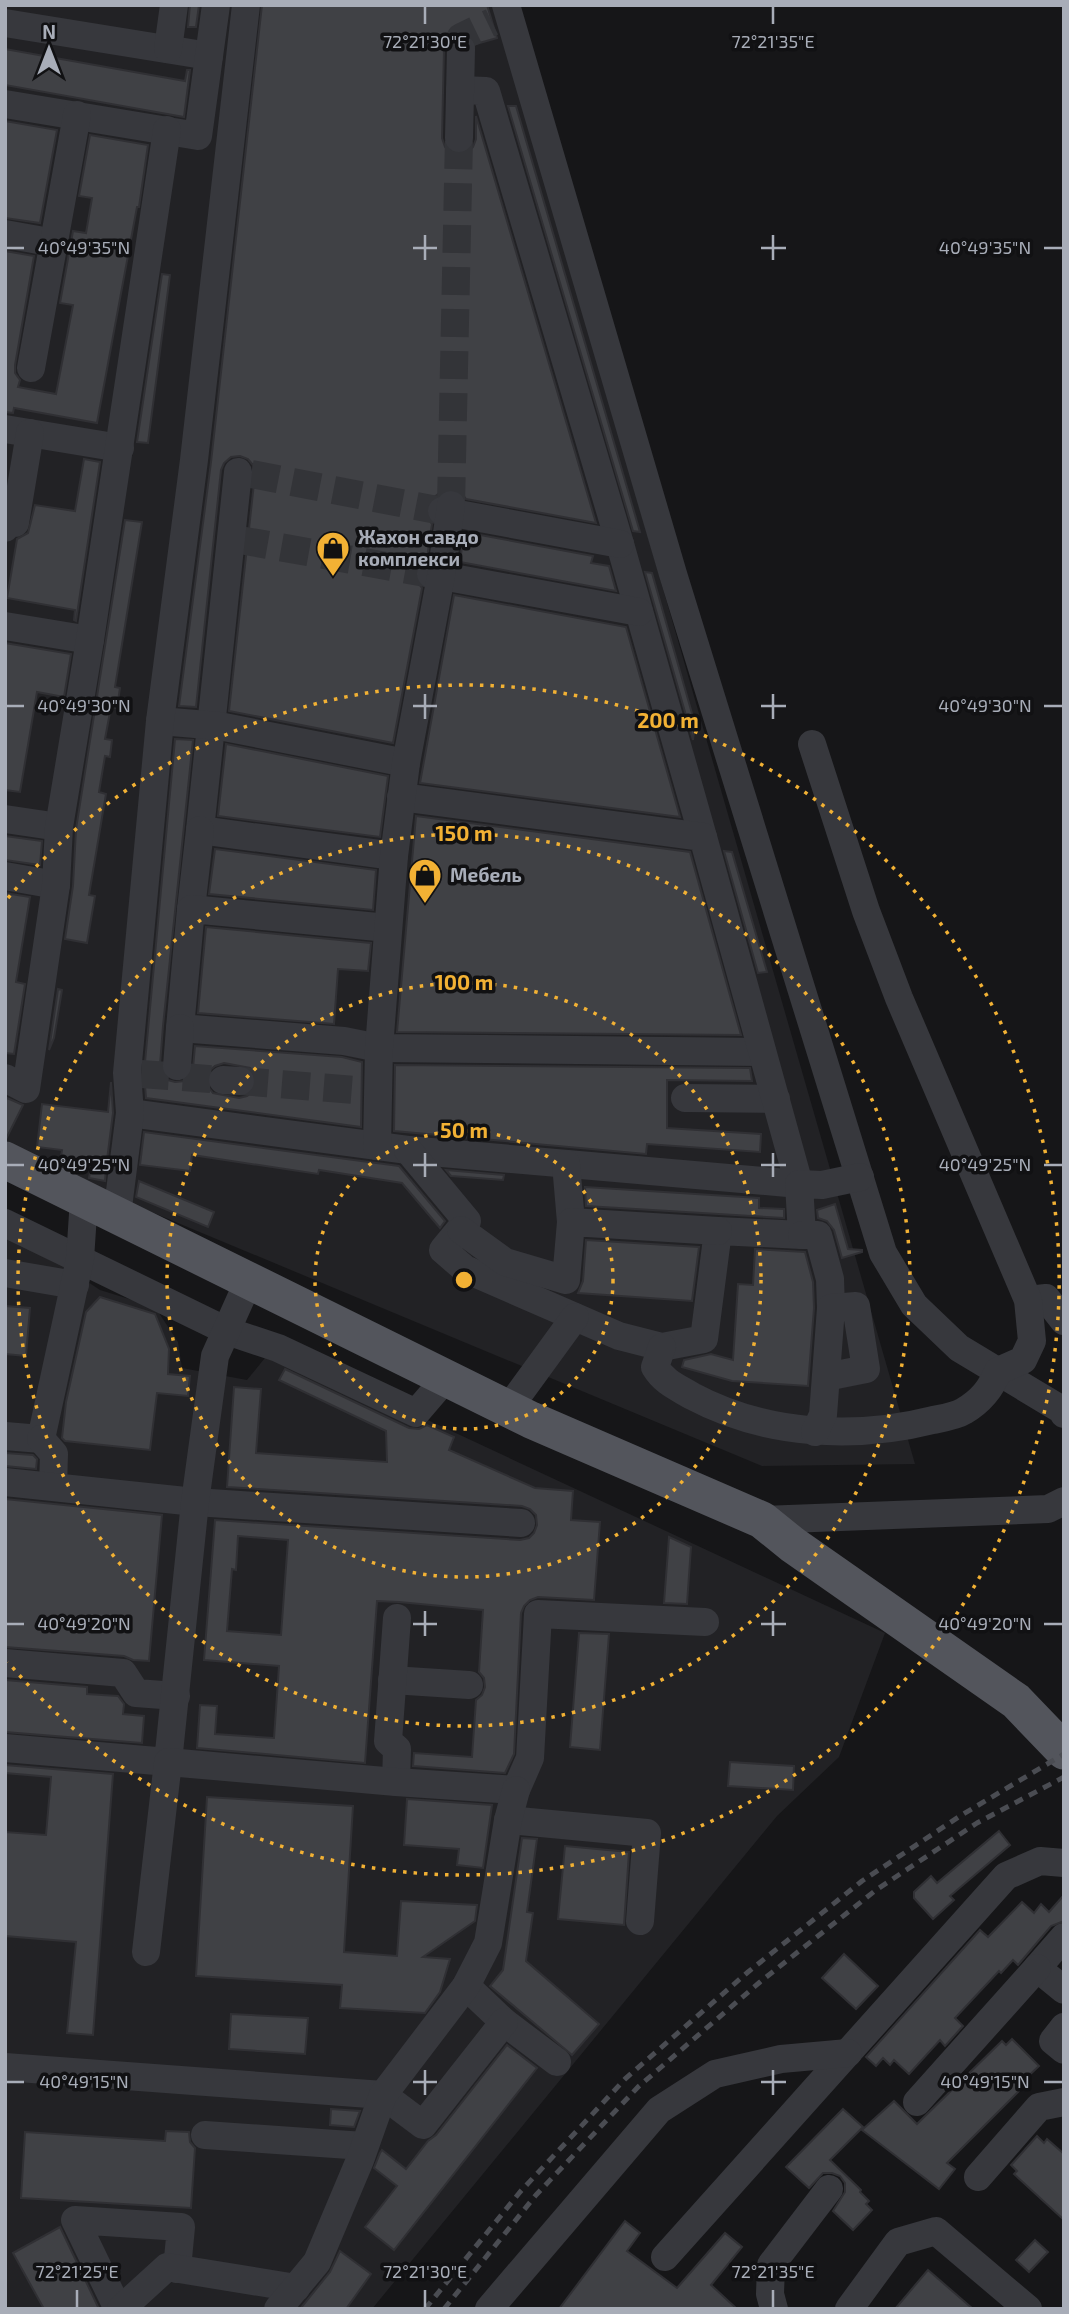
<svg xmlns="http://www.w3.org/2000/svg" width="1069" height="2314" font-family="'Exo 2',sans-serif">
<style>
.built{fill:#222225}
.building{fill:#404145;stroke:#303034;stroke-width:2;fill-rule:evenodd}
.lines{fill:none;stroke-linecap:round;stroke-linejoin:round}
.minor-tunnel{stroke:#333438;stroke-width:28;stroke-dasharray:28 14;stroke-linecap:butt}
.minor{stroke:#37383d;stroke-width:28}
.major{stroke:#53555c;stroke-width:37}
.rail{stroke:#4a4c52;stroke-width:5;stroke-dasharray:9 7;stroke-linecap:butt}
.ticks{fill:none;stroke:#a8adb8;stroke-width:2.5}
.ring{fill:none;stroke:#f2b134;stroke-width:3.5;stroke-dasharray:3.5 7}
.labels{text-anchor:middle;stroke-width:7;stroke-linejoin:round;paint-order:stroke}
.poi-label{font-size:19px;font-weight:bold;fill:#a8adb8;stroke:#111113;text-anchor:start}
.ticks-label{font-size:18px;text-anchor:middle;fill:#a8adb8;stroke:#111113;stroke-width:7;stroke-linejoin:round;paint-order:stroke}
.centre{fill:#f2b134;stroke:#111113;stroke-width:3.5}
.ring-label{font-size:21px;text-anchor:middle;font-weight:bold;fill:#f2b134;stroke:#111113;stroke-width:7;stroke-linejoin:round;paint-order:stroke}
</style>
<rect width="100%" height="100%" fill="#161618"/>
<g class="built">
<path d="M5 5H495L915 1464 762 1466 5 1151Z"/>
<path d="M5 1233 46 1254 100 1290 155 1307 178 1342 182 1368 247 1380 273 1348 885 1633 839 1757 777 1816 372 2309H5Z"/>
</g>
<g class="building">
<path d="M190 5H199L196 27H188Z"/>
<path d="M262 5H487L497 38 476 44 470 35 461 32 452 35 447 41 444 49 442 138 445 147 451 152 459 155 468 152 473 147 476 139V116L596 523 466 499 461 492 453 489 444 490 430 500 426 509 427 517 432 524 427 558 419 563 415 572 416 580 422 588 393 743 229 711 255 474 253 465 248 459 240 456 231 457 224 463 221 470 196 707 179 706 211 462Z"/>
<path d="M5 49 185 81 187 70H190L184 117 5 85Z"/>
<path d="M508 106H516L640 532 633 531Z"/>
<path d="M5 121 57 130 40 223 5 218Z"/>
<path d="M90 135 148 145 139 207H137L97 423 14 408 13 413 5 412V251L34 256 15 365V373L20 380 18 387 56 394 73 305 60 303 73 231 86 233 92 198 79 196Z"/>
<path d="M162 274 170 275 148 443 137 442Z"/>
<path d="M84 459 100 462 76 621 74 620 75 610 7 598 17 539 28 533 35 505 75 511Z"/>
<path d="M125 520 142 522 115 687 120 688 117 708 111 707 105 739 112 740 110 757 105 756 99 792 106 794 89 895 95 896 87 943 65 939 73 886 76 829Z"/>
<path d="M464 532 593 556 591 563 609 566 616 591 460 562Z"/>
<path d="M645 572 652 573 695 724 693 740Z"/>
<path d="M454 595 626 627 680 817 420 783Z"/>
<path d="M5 643 71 654 64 697 37 692 20 792 5 790Z"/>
<path d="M175 739 193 740 163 1026 160 1065 162 1074 168 1080 175 1082 185 1081 191 1075 193 1068 195 1046 342 1057 362 1062 361 1127 146 1098 144 1073ZM224 1063 250 1068 254 1073 257 1081 253 1091 247 1096 239 1098 213 1093 209 1088 206 1080 209 1071 215 1066Z"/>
<path d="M226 744 388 776 380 837 218 816Z"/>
<path d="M416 816 690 852 741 1035 397 1032Z"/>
<path d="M5 836 42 841 40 865 5 860Z"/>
<path d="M215 849 376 870 373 910 209 894Z"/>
<path d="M724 851 732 852 767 972 758 973Z"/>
<path d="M5 893 30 897 16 982 25 984 14 1054 5 1053Z"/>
<path d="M206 927 371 943 368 971 338 969 334 1024 198 1013Z"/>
<path d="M58 989 62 990 54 1038 49 1050Z"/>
<path d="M395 1065 750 1068 752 1081 667 1080V1128L761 1134 760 1152 647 1144 646 1154 394 1131Z"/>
<path d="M111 1082 113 1113 107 1160 91 1158 88 1170 67 1167 60 1164 62 1150 37 1147 42 1104 108 1112Z"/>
<path d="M7 1098 23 1105 6 1139 5 1103Z"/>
<path d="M144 1132 399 1166 445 1221 440 1228 402 1183 319 1170 318 1174 192 1155 190 1171 140 1165Z"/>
<path d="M92 1161 106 1167 105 1181 89 1178Z"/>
<path d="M446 1170 504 1175 503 1180 451 1176Z"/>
<path d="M139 1181 214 1212 208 1227 136 1197Z"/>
<path d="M585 1187 759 1198V1208L784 1209V1218L586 1206Z"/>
<path d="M835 1204 848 1249 862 1250V1252L842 1258 834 1230 827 1221 818 1218 817 1210Z"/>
<path d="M586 1240 699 1247 692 1301 578 1293 583 1281Z"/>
<path d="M755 1249 805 1252 813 1282 814 1308 808 1386 732 1381 682 1367 684 1360 711 1354 733 1360 738 1284 753 1285Z"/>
<path d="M100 1297 155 1314 169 1349 168 1374 190 1376 188 1396 157 1393 150 1450 65 1441 62 1438 66 1402 86 1312Z"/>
<path d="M5 1306 30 1308 26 1356 5 1354Z"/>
<path d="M285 1369 409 1428 419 1429 427 1425 454 1437 449 1450 535 1488 573 1491 571 1520 600 1522 594 1600 538 1597 530 1600 524 1606 521 1613 514 1754 505 1773 413 1766 414 1753 472 1757 476 1700 482 1695 485 1687 484 1678 479 1672 483 1610 399 1602 377 1601 365 1763 197 1748 200 1705 217 1706 215 1734 274 1738 279 1666 204 1660 215 1520 520 1540 529 1538 534 1533 537 1525 536 1515 530 1509 522 1506 227 1487 234 1387 261 1389 256 1453 387 1462 386 1431 279 1380ZM238 1536 288 1540 281 1635 227 1631 232 1569 236 1570Z"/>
<path d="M5 1453 33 1455 37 1459 36 1469 5 1466Z"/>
<path d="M5 1499 162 1515 149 1661 133 1660 124 1656 5 1647Z"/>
<path d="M669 1537 691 1547 687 1604 664 1603Z"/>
<path d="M579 1633 609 1634 600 1750 570 1747Z"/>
<path d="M5 1680 87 1687V1694L118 1696 124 1704 123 1714 144 1716 142 1743 5 1732Z"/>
<path d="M730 1762 794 1766 793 1790 728 1786Z"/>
<path d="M5 1765 113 1774 93 2035 67 2033 76 1942 5 1936V1832L46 1835 51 1777 5 1773Z"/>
<path d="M207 1797 353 1806 344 1952 397 1956 401 1901 477 1905 475 1921 423 1957 450 1959 440 1992 425 2013 340 2008 342 1985 196 1976Z"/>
<path d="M407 1799 492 1805 483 1868 457 1865 459 1849 404 1845Z"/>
<path d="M999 1831 1010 1845 950 1896 954 1900 933 1919 914 1898V1892L931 1876 937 1883Z"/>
<path d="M522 1838 537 1839 527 1912 533 1913 526 1961 599 2024 572 2055 490 1986 503 1970Z"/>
<path d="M565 1846 629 1852 624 1925 558 1919Z"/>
<path d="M1064 1895V1921L1051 1926 1018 1965 1013 1960 1001 1973 999 1971 955 2018 963 2026 945 2046 940 2040 909 2074 894 2060 890 2065 883 2058 876 2066 866 2057 980 1930 988 1937 1022 1902 1034 1913 1041 1904 1049 1912Z"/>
<path d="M844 1954 878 1986 856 2009 822 1978Z"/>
<path d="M231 2014 308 2018 305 2054 229 2049Z"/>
<path d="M1012 2039 1039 2066 1022 2082 1025 2085 947 2163 955 2169 939 2189 862 2130 894 2101 917 2124 1002 2041 1006 2045Z"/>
<path d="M507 2045 537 2068 394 2250 365 2227 397 2186 374 2168 380 2153 382 2150 406 2169 428 2141 436 2135Z"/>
<path d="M331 2109 360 2111 354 2127 330 2125Z"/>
<path d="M843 2109 863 2127 830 2160 861 2190 860 2192 869 2201 866 2204 872 2210 853 2230 833 2211 845 2192V2183L840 2176 832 2173H823L809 2188 786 2167Z"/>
<path d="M166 2131 189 2132 190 2142 195 2148 191 2208 21 2198 25 2132 165 2141Z"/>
<path d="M1037 2136 1044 2143 1047 2139 1064 2154V2220L1014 2174 1017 2171 1011 2165Z"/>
<path d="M625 2221 640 2233 627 2251 677 2288 725 2233 742 2247 711 2285 737 2309H559Z"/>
<path d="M60 2227 99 2309H44L13 2253Z"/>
<path d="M1035 2240 1048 2252 1029 2272 1016 2260Z"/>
<path d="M340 2251 371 2274 346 2309H300L330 2272Z"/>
<path d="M928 2270 973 2309H895Z"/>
</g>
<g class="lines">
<g class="minor-tunnel">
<path d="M461 49V37L492 22"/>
<path d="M251 474 442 511"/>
<path d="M451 505 459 138"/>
<path d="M240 540 431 574"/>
<path d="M141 1074 223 1080"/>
<path d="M240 1081 368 1091"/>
</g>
<g class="minor">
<path d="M506 5 673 574 883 1253 914 1305 959 1348 1062 1410 1064 1414"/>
<path d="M5 23 209 56"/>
<path d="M168 49 174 5"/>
<path d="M460 90 486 91 620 544 703 837"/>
<path d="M5 104 198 136 216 5"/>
<path d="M459 138 461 49"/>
<path d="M5 234 55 243"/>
<path d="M31 368 77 115"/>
<path d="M5 429 120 448"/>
<path d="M238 472 200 830 394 856"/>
<path d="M442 511 620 544"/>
<path d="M5 528 6 521 15 523 30 433"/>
<path d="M431 574 639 612"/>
<path d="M5 626 90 640"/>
<path d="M160 721 219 726 406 763"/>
<path d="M5 819 59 827"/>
<path d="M5 876 56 885"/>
<path d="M191 909 200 830"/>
<path d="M388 928 191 909 180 1028 344 1041 379 1048 762 1052"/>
<path d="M177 1066 180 1028"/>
<path d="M5 1078 26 1089 56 885 59 827 90 640 167 130"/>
<path d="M223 1080 240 1081"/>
<path d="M685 1098 776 1099"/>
<path d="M130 1113 408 1150 799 1184 703 837 401 797"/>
<path d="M377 1146 379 1048 394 856 406 763 441 576 451 505"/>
<path d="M408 1150 467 1221 443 1250 465 1269 619 1336 662 1347 704 1339 718 1231 802 1235 799 1184 822 1185 860 1177"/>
<path d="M566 1164 571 1222"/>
<path d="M117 1215 130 1113 127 1073 160 721 194 460 246 5"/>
<path d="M5 1223 227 1331 278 1348 416 1413 446 1378"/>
<path d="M461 1230 505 1262 566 1280 571 1222 718 1231"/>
<path d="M802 1235H818L830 1279 831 1308"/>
<path d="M5 1273 75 1285"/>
<path d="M1028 1300 1046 1298 1064 1321"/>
<path d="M662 1347 655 1367C664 1382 677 1387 692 1396 765 1435 854 1440 933 1420 943 1418 956 1416 964 1411 981 1401 991 1389 998 1371L1023 1360 1032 1341 1028 1300 899 998 866 911 812 744"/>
<path d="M508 1409 575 1317"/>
<path d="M815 1432 823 1415 831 1308 856 1306 866 1369 826 1377"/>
<path d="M5 1436 41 1439 80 1259 84 1199"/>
<path d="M41 1439 54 1454 53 1486"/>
<path d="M5 1482 195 1502 521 1523"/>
<path d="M762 1520 1048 1509 1064 1501"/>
<path d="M5 1663 123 1673 136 1693 176 1696"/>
<path d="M392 1680 469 1685"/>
<path d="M5 1748 168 1762 195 1502 215 1356 249 1280"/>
<path d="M396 1782 397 1749 388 1741 397 1618"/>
<path d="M508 1820 647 1833 640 1921"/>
<path d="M1064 1937 1037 1968 1064 1990"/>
<path d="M146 1952 168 1762 396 1782 516 1790 530 1758 538 1614 705 1622"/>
<path d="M466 1986 504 2022 557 2062"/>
<path d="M1064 2027 1053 2041 1064 2050"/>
<path d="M5 2067 383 2095 423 2125 504 2022"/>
<path d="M917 2102 1037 1968"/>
<path d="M205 2135 364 2146"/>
<path d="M978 2177 1039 2107 1064 2102"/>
<path d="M665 2257 1006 1876 1040 1861 1064 1863"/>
<path d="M118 2309 75 2220 181 2227 177 2269"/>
<path d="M121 2309 167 2267 296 2288"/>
<path d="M278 2309 317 2262 360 2160 383 2095 466 1986 488 1943 508 1820 516 1790"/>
<path d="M489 2309 659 2110 715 2074 781 2059 848 2053"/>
<path d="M774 2309 770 2294 771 2265 829 2189"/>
<path d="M849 2309 898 2242 936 2231 1028 2309"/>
</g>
<path class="major" d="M5 1160 531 1420 762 1520 793 1545 1016 1701 1064 1751"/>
<g class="rail">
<path d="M425 2309 520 2192 625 2079 748 1972 862 1881 960 1816 1064 1754"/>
<path d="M444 2309 536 2195 638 2087 760 1982 876 1890 977 1823 1064 1777"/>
</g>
</g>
<path class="ticks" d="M425 7V24M773 7V24M425 235V260M773 235V260M7 248H24M413 248H437M761 248H786M1044 248H1062M425 694V719M773 694V719M7 706H24M413 706H437M761 706H786M1044 706H1062M425 1153V1177M773 1153V1177M7 1165H24M413 1165H437M761 1165H786M1044 1165H1062M425 1611V1636M773 1611V1636M7 1624H24M413 1624H437M761 1624H786M1044 1624H1062M425 2070V2095M773 2070V2095M7 2082H24M413 2082H437M761 2082H786M1044 2082H1062M77 2290V2307M425 2290V2307M773 2290V2307"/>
<g class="ring">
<circle cx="464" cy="1280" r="149"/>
<circle cx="464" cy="1280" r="297"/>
<circle cx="464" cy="1280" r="446"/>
<path d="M8 898A595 595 0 1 1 8 1662"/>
</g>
<defs>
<symbol id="shop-pin" viewBox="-11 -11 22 30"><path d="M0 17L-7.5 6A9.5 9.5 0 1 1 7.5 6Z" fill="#f2b134" stroke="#111113"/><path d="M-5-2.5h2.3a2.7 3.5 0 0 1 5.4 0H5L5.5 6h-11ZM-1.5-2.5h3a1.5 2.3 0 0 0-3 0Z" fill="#111"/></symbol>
</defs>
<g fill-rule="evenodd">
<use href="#shop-pin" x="314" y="529" width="38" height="52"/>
<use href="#shop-pin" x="406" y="856" width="38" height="52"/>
</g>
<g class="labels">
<g class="poi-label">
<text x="358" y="544">Жахон савдо<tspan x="358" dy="22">комплекси</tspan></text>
<text x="450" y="882">Мебель</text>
</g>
</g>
<g class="ticks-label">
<text x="425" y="48">72°21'30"E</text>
<text x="773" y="48">72°21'35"E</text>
<text x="84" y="254">40°49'35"N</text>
<text x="985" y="254">40°49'35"N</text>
<text x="84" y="712">40°49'30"N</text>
<text x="985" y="712">40°49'30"N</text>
<text x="84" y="1171">40°49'25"N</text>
<text x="985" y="1171">40°49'25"N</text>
<text x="84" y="1630">40°49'20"N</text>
<text x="985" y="1630">40°49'20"N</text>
<text x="84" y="2088">40°49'15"N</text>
<text x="985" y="2088">40°49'15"N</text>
<text x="77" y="2278">72°21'25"E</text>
<text x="425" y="2278">72°21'30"E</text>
<text x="773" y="2278">72°21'35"E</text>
</g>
<circle cx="464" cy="1280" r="10" class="centre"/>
<g class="ring-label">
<text x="668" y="728">200 m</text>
<text x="464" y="841">150 m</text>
<text x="464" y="990">100 m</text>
<text x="464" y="1138">50 m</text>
</g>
<rect width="1069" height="2314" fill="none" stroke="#a8adb8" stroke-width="14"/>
<g transform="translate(49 49)" stroke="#111113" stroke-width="5" paint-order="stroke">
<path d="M0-5L12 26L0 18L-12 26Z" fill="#a8adb8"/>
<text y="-10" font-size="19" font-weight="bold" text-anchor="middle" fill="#a8adb8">N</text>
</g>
</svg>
